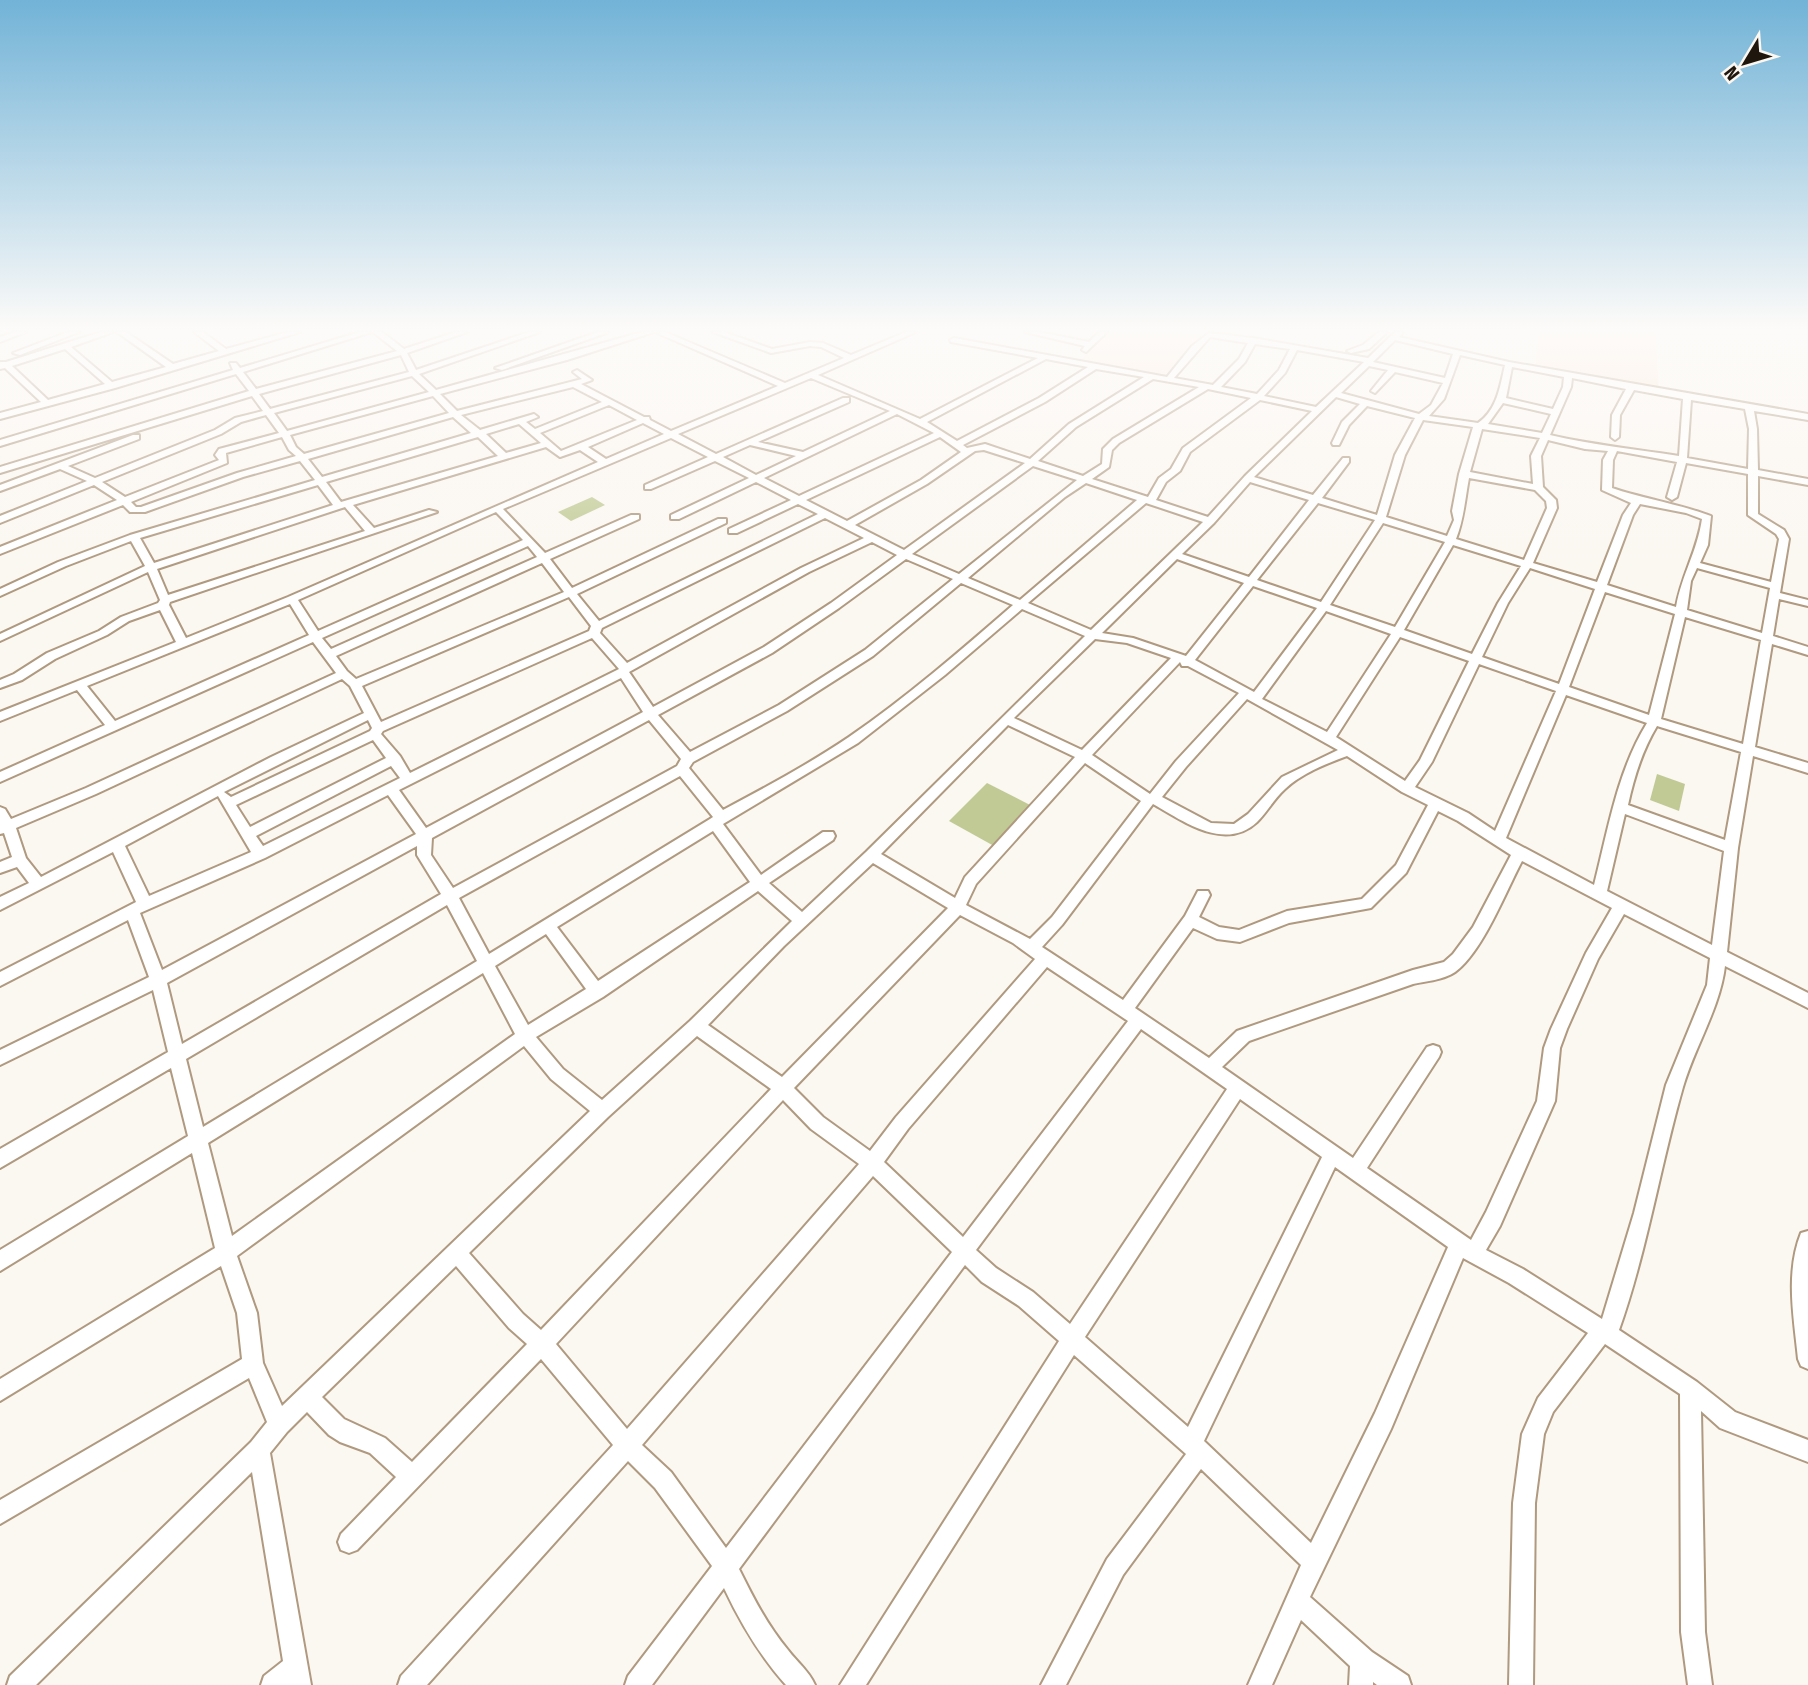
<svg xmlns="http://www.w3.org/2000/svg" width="1808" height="1685" font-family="'Fira Sans Condensed',sans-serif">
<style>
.education{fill:#fde9da}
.green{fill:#c1ca94}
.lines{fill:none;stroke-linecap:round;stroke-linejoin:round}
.minor-casing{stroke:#af997f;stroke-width:4}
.minor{fill:#fff;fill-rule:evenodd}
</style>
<rect width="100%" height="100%" fill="#fbf7f1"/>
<g class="education">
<path d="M1105 332H1185L1202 334 1168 378 1080 361Z"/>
<path d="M1539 332H1655L1659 389 1535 367Z"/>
</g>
<g class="green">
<path d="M592 497 605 505 571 521 558 512Z"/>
<path d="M1657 774 1685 784 1679 811 1650 800Z"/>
<path d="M987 783 1032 806 994 846 949 821Z"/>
</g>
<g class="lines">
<defs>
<g id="minor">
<path d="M15 332H26L0 342V337Z"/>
<path d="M68 332H79L20 355 13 353Z"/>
<path d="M101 332H113L71 347 112 382 166 367 117 332H126L173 364 219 351 194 332H203L226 349 288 332H300L115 388 0 419V413L41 402 5 368 0 369V362H6ZM65 349 105 384 48 400 12 366Z"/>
<path d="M360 332H372L243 372 256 389 397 351 373 332H382L404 349 456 332H467L407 353 416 370 529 332H540L419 374 436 390 642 332H654L567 360 440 394 457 411 582 379 573 372 577 370 592 380 581 384 644 417H649L650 420 671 431 778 386 655 332H665L785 383 844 358 821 347 810 346 771 353 713 332H724L772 349 810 342 823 343 851 355 906 332H916L818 375 920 419 1038 358 951 342 950 340 954 338 1167 377 1192 346 1209 333 1253 338 1368 358 1395 332H1403L1399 337 1509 362 1808 414V420L1754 411 1757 429 1758 470 1808 479V485L1758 476V514L1784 530 1789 539 1780 593 1808 600V606L1779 599 1773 636 1808 647V655L1772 644 1755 747 1808 763V773L1753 756 1738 848 1727 952 1808 993V1008L1725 966C1720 1008 1695 1046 1683 1087 1660 1167 1647 1251 1619 1330L1697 1382 1735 1412 1808 1440V1462L1720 1428 1701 1411 1705 1632 1712 1685H1688L1681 1632 1680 1394 1605 1344 1553 1412 1544 1434 1535 1503 1533 1685H1509L1513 1503 1522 1434 1538 1398 1588 1333 1509 1283 1463 1258 1391 1429 1310 1597 1372 1652 1408 1676 1411 1685H1377L1373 1682V1685H1349L1350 1666 1301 1620 1272 1685H1248L1301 1565 1201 1469 1123 1575 1066 1685H1041L1107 1559 1186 1454 1074 1355 866 1685H840L1059 1341 1019 1306 982 1282 965 1265 739 1569C753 1597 767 1625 788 1650 797 1662 809 1671 815 1685H786C760 1656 741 1624 724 1588L652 1685H625L628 1676 712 1566 655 1488 628 1461 427 1685H398L401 1676 613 1445 541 1359 357 1550 349 1553 341 1550 338 1542 341 1534 396 1477 370 1453 340 1442 329 1435 307 1412 287 1432 270 1453 311 1685H261L264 1676 283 1661 252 1472 36 1685H7L10 1676 251 1442 267 1422 249 1378 0 1524V1500L242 1359 237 1313 221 1266 0 1401V1379L215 1248 192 1153 0 1271V1250L188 1136 171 1068 0 1168V1149L168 1052 153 990 0 1065V1050L149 977 128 920 0 986V972L136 902 113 852 0 910V897L29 883 17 867 0 873V862L12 857 4 833 0 834V807L5 809 11 819 86 788 336 673 313 642 0 782V772L105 725 77 690 0 721V712L176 642 160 610 129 621 107 635 55 659 22 680 0 688V680L14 674 47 653 99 631 121 617 158 603 160 600 148 572 0 641V634L145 566 131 541 66 566 0 596V589L58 562 130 535 315 480 300 461 243 477 145 512H130L123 505 0 554V547L117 500 94 485 0 523V516L87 481 60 469 0 491V485L133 435H139V439L68 466 95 478 215 430 235 418 263 411 252 396 0 473V467L249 391 236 374 0 446V440L233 370 230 363H236L240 368ZM1210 337 1248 343 1239 359 1213 385 1174 378ZM1395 340 1453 354 1445 378 1373 362ZM1255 344 1290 349 1279 370 1257 394 1221 387 1245 362ZM1297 350 1364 362 1316 407 1264 396 1285 373ZM401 355 409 372 270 409 259 394ZM1460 355 1505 365C1500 387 1497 410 1478 423L1429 416 1444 399ZM1046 359 1088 367 1039 398 957 441 927 422ZM1369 366 1388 370 1371 391 1375 393 1395 372 1443 383 1431 405 1419 414 1341 393ZM1512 367 1564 377 1563 387 1553 409 1506 398ZM1096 369 1144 377 1069 424 1030 459 985 444 967 448 963 445 1045 402ZM412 376 429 392 287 431 274 413ZM811 378 890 411 803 452 758 442 849 402V398H843L716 454 678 434ZM1572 378 1626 389 1612 415 1611 437 1615 440 1619 437 1620 415 1634 390 1683 399 1679 456C1636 449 1592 445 1550 435L1571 387ZM1153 379 1199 387 1113 439 1103 449 1102 464 1083 476 1038 461 1076 427ZM573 387 602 402 535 429 526 422 538 417 534 414 480 430 461 415ZM1208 389 1251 398 1183 448 1171 469 1159 478 1148 497 1092 479 1109 467 1112 450 1119 443ZM433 396 449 413 304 454 296 447 290 435ZM1336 397 1360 404 1342 422 1332 443 1333 445H1339L1349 425 1367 406 1415 418 1395 455 1377 515 1322 498 1349 462V458H1343L1313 495 1254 477ZM1260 400 1312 411 1245 476 1208 517 1156 500 1166 482 1180 471 1190 452ZM1691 400 1745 409 1749 429 1748 469 1687 458ZM1503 403 1551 414 1542 433 1488 424ZM609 405 637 420 561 451 540 433ZM897 414 934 433 799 496 764 478ZM266 415 279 433 219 449 215 455 219 460 125 497 102 482 221 434 241 422ZM453 417 471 433 322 477 308 459ZM1423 420 1473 427 1459 474 1452 511 1454 520 1447 536 1386 517 1405 455ZM643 423 664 434 606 459 588 447ZM519 424 541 443 506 453 486 434ZM1482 429 1540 438 1531 456 1533 484 1470 472ZM282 437 289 450 296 456 237 473 141 507H136L131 502 227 463 226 453ZM478 437 498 456 341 502 326 482ZM940 437 961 452 921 480 847 521 806 500ZM671 438 708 457 645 485V489H651L715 461 749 478 671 515V519H679L756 482 791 500 729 529V533H737L798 504 818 514 599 621 577 594 726 523V519H718L572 588 550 559 639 519V515H631L545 553 503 509ZM1548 440 1585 449 1608 451 1603 460 1602 490 1631 503 1623 515 1597 582 1533 563 1557 508 1556 500 1543 487 1541 456ZM750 445 796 456 756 475 723 457ZM546 447 560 457 580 450 598 462 288 597 186 638 169 605 170 602 437 512 429 510 374 528 353 505ZM984 450 1025 463 904 550 855 525 927 484 975 451ZM1617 451 1677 462 1667 497 1672 500 1677 497 1686 463 1748 474V515L1776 534 1779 539 1771 582 1700 563 1708 545 1711 516C1679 504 1644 499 1612 488L1613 460ZM1033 466 1077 480 959 574 912 554ZM1469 478 1535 490 1546 501 1547 508 1524 560 1456 539C1464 519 1465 499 1469 478ZM1250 482 1309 500 1249 577 1182 554 1214 523ZM1086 483 1137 500 1020 600 968 578 1065 497ZM318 485 333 505 154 563 140 538ZM1146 503 1203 522 1091 630 1028 603ZM1318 503 1375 520 1321 602 1257 580ZM1640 504 1686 513 1702 519C1697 552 1682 574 1676 607L1607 585 1633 515ZM345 507 365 531 168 595 157 569ZM496 512 523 540 318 631 298 600ZM825 518 864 538 801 568 627 663 600 633 602 628ZM1383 523 1445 542 1395 627 1330 605ZM872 542 897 555 831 603 764 647 653 707 629 672 809 572ZM1453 545 1521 566 1498 603 1472 654 1404 630ZM528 546 537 557 331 649 322 638ZM906 559 953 579 865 650 779 705 690 752 658 715 772 653 839 608ZM1177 559 1244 583 1186 656 1133 638 1102 633ZM542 563 564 592 356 679 347 671 336 656ZM1530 568 1595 589 1559 684 1482 657 1508 603ZM1697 568 1770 588 1762 633 1687 610 1691 581ZM961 583 1013 605C960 651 907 697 849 737 809 764 766 787 723 810L689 768 693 762 787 711 873 656ZM1253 586 1317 608 1254 692 1195 660ZM1605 592 1675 614 1649 715 1569 687ZM569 597 591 626 589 631 381 722 362 686ZM290 604 309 635 115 721 87 686ZM1022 609 1085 636 866 852 802 912 769 883 833 840 835 836 833 832H823L761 875 723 824 858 743 945 675ZM1326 611 1391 634 1327 732 1262 699ZM1685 617 1761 640 1743 744 1661 719ZM1400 637 1469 661 1420 760 1405 781 1336 737ZM592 638 619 669 410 773 400 756 381 734 383 731ZM1095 639 1127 643 1171 658 1082 750 1014 718ZM1180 662 1182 666H1188L1239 693 1176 761 1150 794 1092 755ZM1479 664 1556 691 1495 831 1468 813 1415 787 1432 762ZM621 678 643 712 426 828 399 790ZM342 679 350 686 364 713 271 757 41 877 26 858 16 828 96 794ZM1566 695 1647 723C1617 772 1608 830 1594 885L1506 838ZM1247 699 1338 750 1282 777 1248 814 1234 824 1211 823 1162 797 1186 767ZM368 720 372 728 370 731 231 797 224 792ZM649 720 681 759 677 766 453 888 431 855 432 838ZM1008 725 1075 757 965 877 955 898 881 854ZM1657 726 1741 752 1725 840 1628 805C1634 777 1642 751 1657 726ZM373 740 386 758 250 827 236 805ZM1347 756 1402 792 1428 805 1396 865 1362 899 1287 911 1239 930 1219 927 1199 917 1210 895 1208 891H1198L1185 916 1123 1000 1042 947 1062 925 1153 804C1183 821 1225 852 1257 822 1267 812 1274 799 1285 789 1302 773 1326 764 1347 756ZM1085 763 1141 801 1052 917 1030 939 966 905 976 884ZM391 766 400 778 263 846 256 836ZM680 776 713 817 710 819 489 954 459 898ZM388 795 416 834 162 970 140 913 265 858ZM218 796 251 852 149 896 125 846ZM1438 811 1458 821 1511 855 1473 927 1453 954 1444 962 1413 970 1237 1031 1209 1058 1135 1008 1193 928 1217 939 1240 942 1289 923 1371 908 1406 873ZM1625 814 1724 851 1712 945 1607 891ZM713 831 750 882 598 981 557 927ZM417 846V855L441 894 182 1044 167 983ZM1522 861 1612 908 1586 953 1551 1029 1544 1048 1537 1101 1486 1212 1471 1240 1367 1168 1439 1057 1441 1052 1439 1047 1433 1045 1427 1047 1353 1158 1222 1067 1249 1041 1413 984C1427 981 1443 980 1455 972 1482 953 1506 891 1522 861ZM873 863 948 908 782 1077 708 1025 784 946ZM758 891 792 921 690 1021 602 1100 563 1069 536 1037 603 997ZM447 905 477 961 203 1127 186 1059ZM1624 914 1710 958 1707 985 1666 1085 1634 1213 1602 1319 1523 1269 1486 1250 1500 1226 1555 1101 1560 1048 1567 1029 1598 959ZM960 915 1013 943 1035 959 896 1117 870 1151 823 1117 794 1088ZM546 934 586 989 528 1025 495 966ZM1047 967 1128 1021 963 1237 884 1162 908 1129ZM483 973 515 1034 232 1236 208 1143ZM1141 1029 1227 1089 1070 1324 1033 1292 996 1268 976 1250ZM697 1036 771 1089 541 1330 523 1314 469 1253 608 1117ZM524 1046 551 1079 590 1111 282 1406 263 1363 257 1313 237 1256ZM1240 1099 1322 1157 1188 1427 1085 1337ZM783 1100 811 1129 859 1164 627 1429 556 1344ZM1335 1167 1448 1247 1375 1413 1311 1543 1204 1441ZM873 1176 952 1252 726 1548 671 1472 642 1445ZM456 1266 509 1328 527 1344 412 1462 385 1438 344 1419 322 1397Z"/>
<path d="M598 332H609L502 370 495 368Z"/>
<path d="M1025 332H1039L1089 342 1099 332H1107L1086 352 1082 350 1085 346Z"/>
<path d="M1379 332H1387L1369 349 1351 353 1347 351 1363 345Z"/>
<path d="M1808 1231V1369L1801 1366 1798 1359C1794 1318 1785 1273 1801 1233Z"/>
</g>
</defs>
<use href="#minor" class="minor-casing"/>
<use href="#minor" class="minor"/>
</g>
<linearGradient id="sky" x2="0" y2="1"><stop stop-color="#72b3d7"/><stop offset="0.58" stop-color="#fdfbf9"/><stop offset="1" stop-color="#fdfbf9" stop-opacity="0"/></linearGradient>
<rect width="1808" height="568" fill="url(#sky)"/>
<g transform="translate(1745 63) rotate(232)" stroke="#fbf7f1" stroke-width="5" paint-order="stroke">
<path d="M0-5L12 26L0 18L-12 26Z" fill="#1f170d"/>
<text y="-10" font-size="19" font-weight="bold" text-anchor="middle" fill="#1f170d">N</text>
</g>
</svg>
